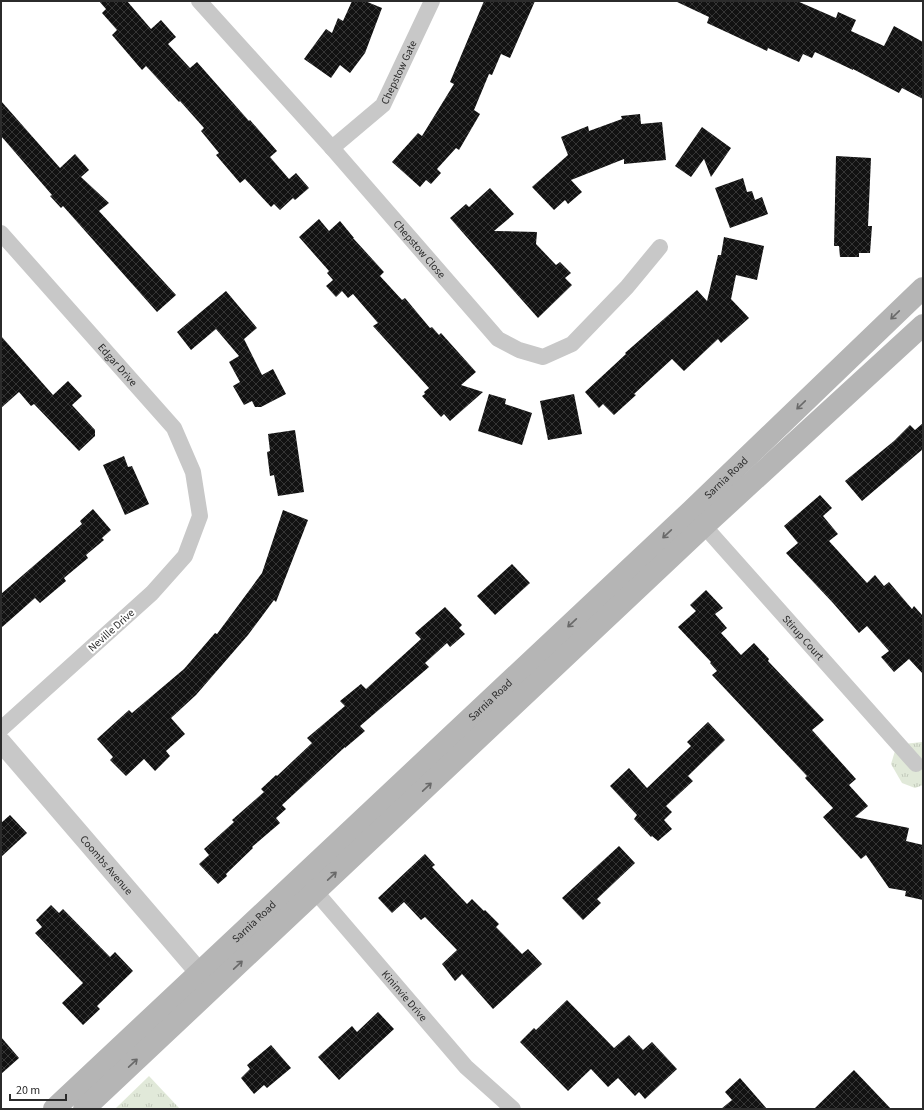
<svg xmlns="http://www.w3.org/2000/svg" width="924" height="1110" font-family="'Source Sans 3',sans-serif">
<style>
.grass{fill:url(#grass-tufts)}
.building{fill:url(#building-cross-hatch)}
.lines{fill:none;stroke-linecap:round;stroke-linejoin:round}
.minor{stroke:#c8c8c8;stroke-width:16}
.tertiary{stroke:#c8c8c8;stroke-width:20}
.secondary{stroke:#b5b5b5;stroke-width:22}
.oneway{stroke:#696969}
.labels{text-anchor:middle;stroke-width:4;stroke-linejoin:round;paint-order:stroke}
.street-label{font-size:11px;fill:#2b2b2b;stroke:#fff}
</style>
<defs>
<pattern id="grass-tufts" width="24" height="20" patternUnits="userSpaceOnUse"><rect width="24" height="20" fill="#e1e9d9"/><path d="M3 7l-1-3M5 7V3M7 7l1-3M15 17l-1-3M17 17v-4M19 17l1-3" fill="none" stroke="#c1c8ba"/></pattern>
<pattern id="building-cross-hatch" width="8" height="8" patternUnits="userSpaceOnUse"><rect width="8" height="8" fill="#121212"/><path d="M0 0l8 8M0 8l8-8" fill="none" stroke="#353535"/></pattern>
</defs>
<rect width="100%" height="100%" fill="#fff"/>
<g class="grass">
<path d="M922 742 923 743V785L915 788 902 783 891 764 895 751 904 744Z"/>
<path d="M149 1076 180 1109H115Z"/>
</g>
<g class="building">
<path d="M99 1H127L151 29 161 20 176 37 168 44 190 68 197 62 249 121 250 120 277 151 270 157 289 179 296 173 309 188 295 200 293 198 280 210 274 204 271 207 245 179 240 183 216 155 219 153 201 131 204 128 180 101 179 102 146 66 142 70 112 35 117 30 102 13 106 9Z"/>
<path d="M352 1H365L382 8 365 53 350 73 340 65 331 78 304 59 326 29 332 33 338 18 343 21Z"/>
<path d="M484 1H535L510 58 501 54 492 75 489 74 474 110 480 114 459 150 456 148 437 169 441 173 431 184 426 180 420 187 392 162 418 133 422 136 454 84 450 82Z"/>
<path d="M675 1H797L836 18 838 12 856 20 851 31 884 46 894 26 923 42V99L902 88 899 93 853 69V70L815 52 812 58 803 54 799 62 768 48 767 51 707 23 709 17Z"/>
<path d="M1 101 60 168 75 154 89 170 81 177 109 203 99 211 176 295 157 312 63 206 61 208 50 196 52 195 1 136Z"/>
<path d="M640 114 641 124 662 122 666 160 624 164V159L571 180 582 192 568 204 565 200 554 210 532 187 568 155 561 137 588 126 589 131 622 119 621 116Z"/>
<path d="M702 127 731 148 711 177 704 159 691 177 675 166Z"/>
<path d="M836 156 871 158 868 226H872L870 253H859V257H840L839 246H834Z"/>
<path d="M743 178 747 192 752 191 755 200 762 197 768 214 730 228 715 188Z"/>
<path d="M490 188 514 214 494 231 537 232 536 244 556 265 560 262 571 273 565 278 572 285 538 318 507 283 450 218 466 204 469 207Z"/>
<path d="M319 219 329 231 340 221 354 238H353L384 272 380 276 402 300 405 298 430 328 432 327 439 335 441 333 476 372 461 385 483 392 450 421 444 414 441 417 422 396 425 394 424 392 429 388 373 326 378 323 353 294 348 298 342 291 336 297 326 286 333 280 327 273 329 271 299 237Z"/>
<path d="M724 237 764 246 757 280 736 275 731 299 749 318 721 343 718 339 684 371 672 359 634 394 636 395 614 415 603 404 599 408 585 392 626 354 625 353 697 290 707 301 718 255H721Z"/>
<path d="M226 291 257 328 244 339 262 375 273 369 286 394 261 407H255L252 401 244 405 233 386 240 382 229 362 239 356 216 329 191 350 177 332Z"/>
<path d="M1 336 53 395 68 381 82 396 72 405 95 430V436L79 451 34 404 31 406 19 392 1 408Z"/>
<path d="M489 394 506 399 505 404 532 413 522 445 478 431Z"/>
<path d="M574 394 582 434 548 440 540 401Z"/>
<path d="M923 423V449L862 501 845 481 894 441 910 425 915 430Z"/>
<path d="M295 430 304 492 278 496 274 475 270 476 267 452 270 451 268 434Z"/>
<path d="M124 456 128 467 132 466 149 504 125 515 103 465Z"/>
<path d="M820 495 832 508 823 516 838 534 829 541 867 583 875 575 884 586 889 582 912 609 914 606 923 616V674L909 659 894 672 881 657 889 651 867 626 859 633 833 603 786 553 798 543 784 526Z"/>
<path d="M93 509 111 530 102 538 104 540 86 555 88 558 64 578 66 581 40 603 35 598 1 628V594L82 524 80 521Z"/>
<path d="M283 510 308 520 276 602 274 600 248 635 196 695 171 718 185 734 166 751 170 756 155 771 144 759 126 776 110 760 113 757 97 739 129 710 132 713 184 669 215 633 217 634 262 573Z"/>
<path d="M512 564 530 583 495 615 477 596Z"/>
<path d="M706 590 723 608 715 614 727 628 721 633 741 655 754 643 769 659 768 661 824 720 812 730 856 779 849 785 868 806 855 817 909 828 906 841 923 845V900L905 896 906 891 889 888 866 855 861 859 832 827 823 817 833 808 805 778 807 776 712 675 717 671 710 663 711 662 678 627 696 611 690 605Z"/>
<path d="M445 607 462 625 459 628 465 634 450 647 447 643 425 663 429 667 360 726 365 731 345 748V747L282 805 286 809 276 818 280 823 252 847 253 848 226 874 227 876 218 884 199 864 209 855 204 849 234 822 232 820 264 792 261 789 276 775 277 776 312 743 307 738 345 706 340 701 361 684 366 689 421 639 415 633Z"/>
<path d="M708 722 725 740 688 776 693 781 666 806 672 812 664 820 672 829 658 841 652 836 651 837 634 819 637 815 610 786 629 768 647 788 691 746 687 742Z"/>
<path d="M10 815 27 833 1 857V823Z"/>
<path d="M619 846 635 863 597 899 601 903 583 920 562 898Z"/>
<path d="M425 854 435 865 432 867 467 904 472 899 484 911 485 910 499 924 496 927 522 954 528 949 542 964 493 1009 462 974 455 981 442 964 457 950 425 917 421 920 404 902 392 913 378 898Z"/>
<path d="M51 905 59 913 63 909 110 957 115 952 133 971 97 1006 100 1009 83 1025 62 1003 83 983 35 933 42 927 36 920Z"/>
<path d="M567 1000 614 1048 629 1035 643 1050 652 1042 677 1069 645 1099 639 1092 635 1096 618 1078 608 1087 591 1069 568 1091 520 1042 534 1028 536 1030Z"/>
<path d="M378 1012 394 1029 339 1080 318 1057 352 1026 357 1032Z"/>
<path d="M1 1037 19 1058 1 1074Z"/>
<path d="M271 1045 291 1068 267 1088 264 1085 254 1094 241 1078 250 1069 247 1065Z"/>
<path d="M854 1070 891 1109H814Z"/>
<path d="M740 1078 767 1109H721L732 1100 725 1092Z"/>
</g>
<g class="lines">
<g class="minor">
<path id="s1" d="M199 1 332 148 498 339 519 350 543 357 572 344 627 287 660 247"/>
<path id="s2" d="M332 148 383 105 432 1"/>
<path id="s3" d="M1 233 174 428 193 472 200 516 185 556 152 593 1 729"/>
<path id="s4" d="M697 518 916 764"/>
<path id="s5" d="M309 884 466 1067 513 1109"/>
</g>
<path class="tertiary" id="s6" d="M1 742 210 985"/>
<g class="secondary">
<path id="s7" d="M54 1109 691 511 923 288"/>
<path d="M84 1109 704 526 923 325"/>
</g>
</g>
<defs><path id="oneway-shaft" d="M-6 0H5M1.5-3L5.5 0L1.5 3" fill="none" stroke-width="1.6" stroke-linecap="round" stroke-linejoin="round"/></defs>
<g class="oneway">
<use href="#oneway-shaft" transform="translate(895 315) rotate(136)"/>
<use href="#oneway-shaft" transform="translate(801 405) rotate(136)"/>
<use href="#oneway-shaft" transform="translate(667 534) rotate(137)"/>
<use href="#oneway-shaft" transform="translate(572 623) rotate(137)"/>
<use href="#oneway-shaft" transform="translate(427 787) rotate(-43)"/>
<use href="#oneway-shaft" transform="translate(332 876) rotate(-43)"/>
<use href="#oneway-shaft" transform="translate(238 965) rotate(-43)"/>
<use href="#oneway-shaft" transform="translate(133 1063) rotate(-43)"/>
</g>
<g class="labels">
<g class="street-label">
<text dy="4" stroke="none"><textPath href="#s2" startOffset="103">Chepstow Gate</textPath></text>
<text dy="4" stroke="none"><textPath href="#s1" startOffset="332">Chepstow Close</textPath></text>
<text dy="4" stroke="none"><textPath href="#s3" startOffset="176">Edgar Drive</textPath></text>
<text dy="4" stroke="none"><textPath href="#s7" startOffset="922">Sarnia Road</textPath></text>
<text transform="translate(111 630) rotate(-42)" y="4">Neville Drive</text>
<text dy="4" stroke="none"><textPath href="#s4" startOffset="160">Stirup Court</textPath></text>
<text dy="4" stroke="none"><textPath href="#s7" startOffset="598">Sarnia Road</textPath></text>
<text dy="4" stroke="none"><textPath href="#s6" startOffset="162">Coombs Avenue</textPath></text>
<text dy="4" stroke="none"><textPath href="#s7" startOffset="274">Sarnia Road</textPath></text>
<text dy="4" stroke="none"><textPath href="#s5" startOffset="147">Kininvie Drive</textPath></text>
</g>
</g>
<rect width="924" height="1110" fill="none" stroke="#2b2b2b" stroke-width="4"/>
<path d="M10 1094v6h56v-6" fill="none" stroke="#2b2b2b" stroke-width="2"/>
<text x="16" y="1094" font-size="12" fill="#2b2b2b" stroke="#ffffff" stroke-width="3" paint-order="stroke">20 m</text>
</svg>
